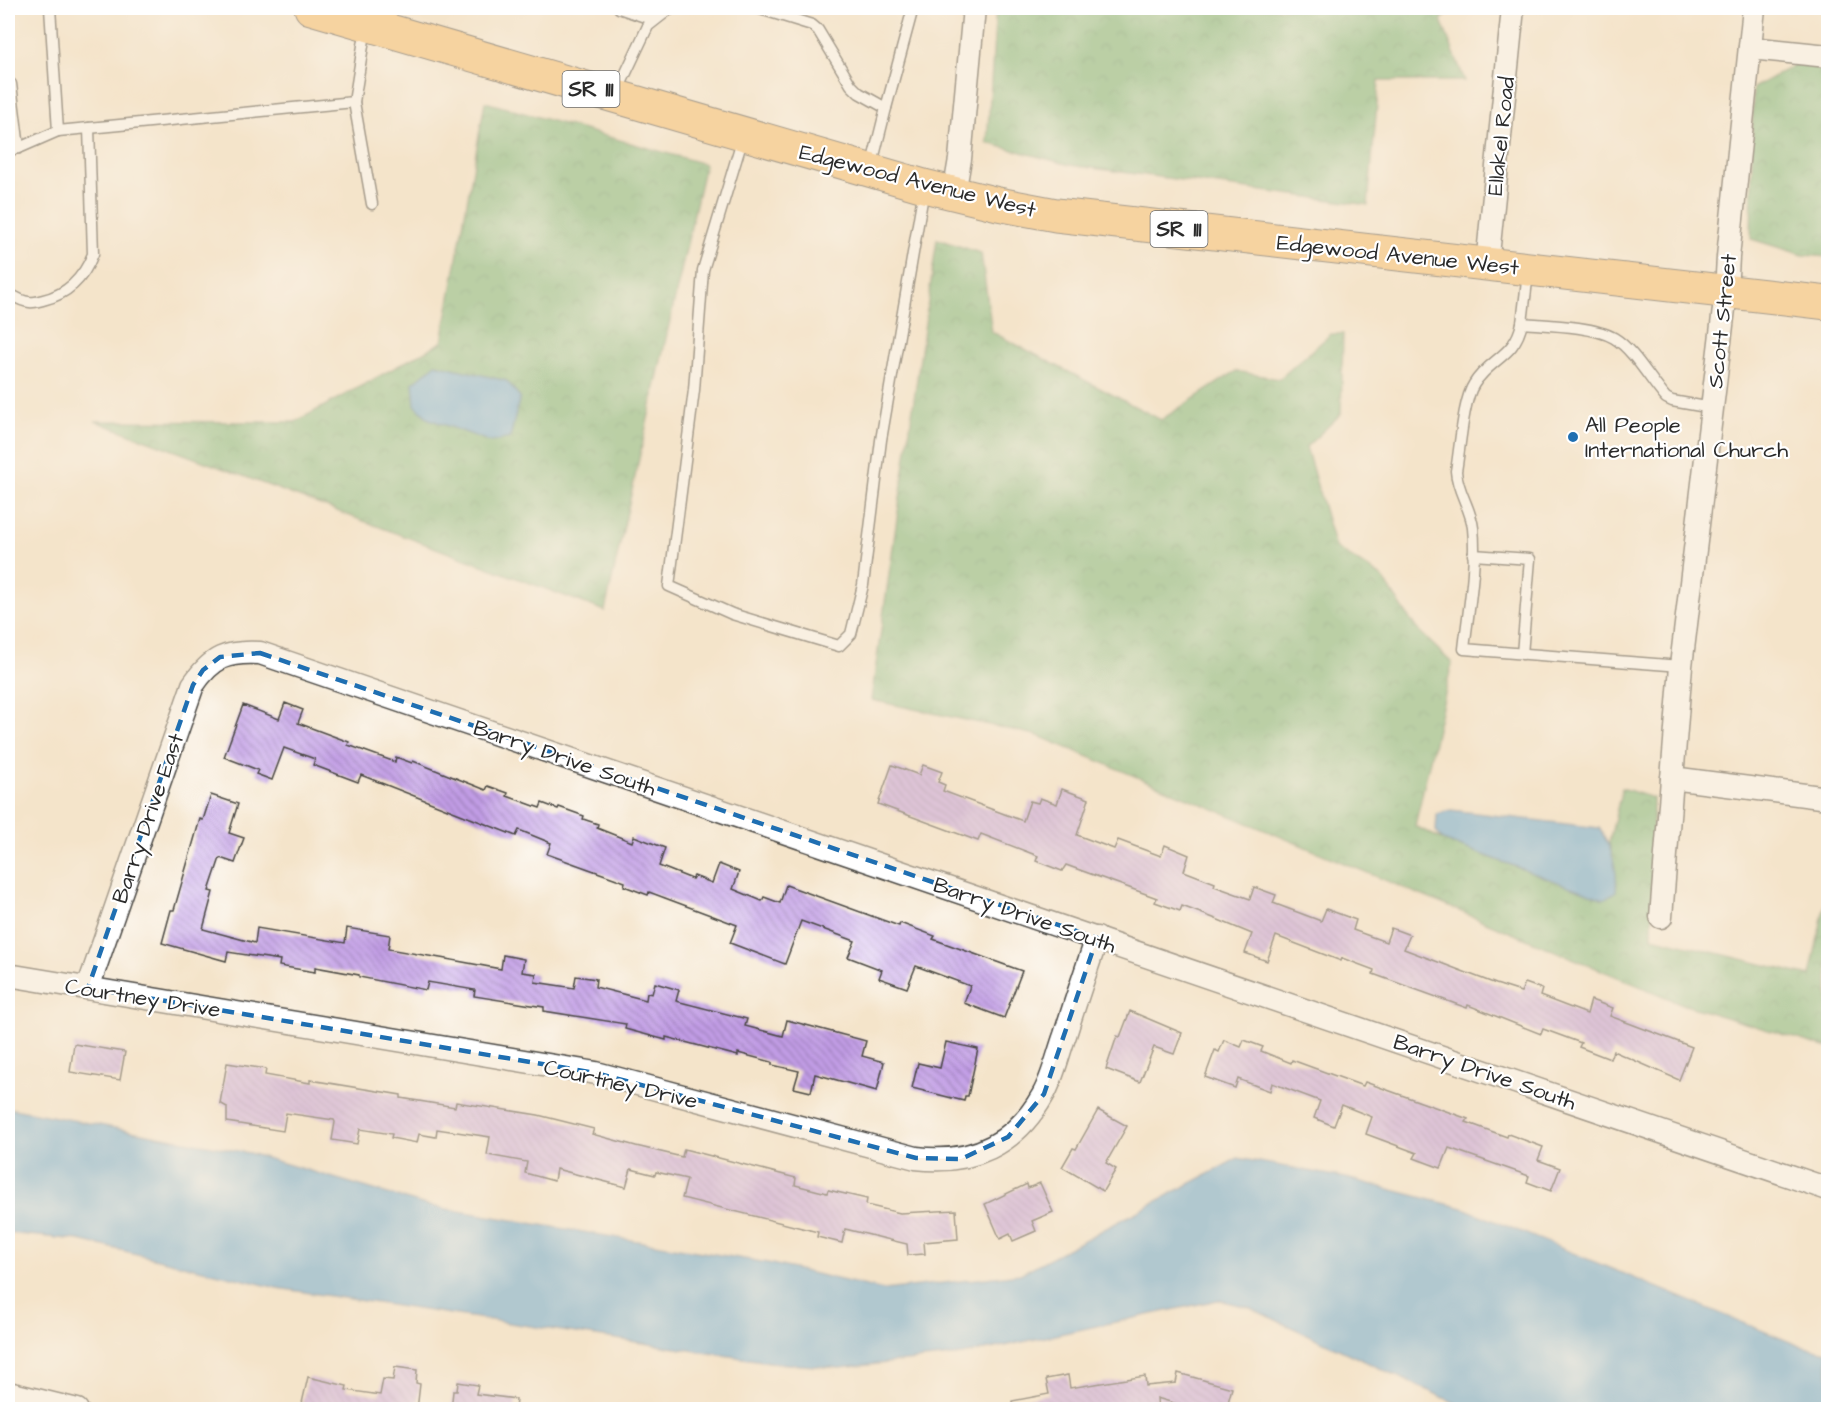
<svg xmlns="http://www.w3.org/2000/svg" width="1836" height="1417" font-family="'Architects Daughter',sans-serif">
<style>
.forest{fill:url(#forest-crowns);stroke:#507052;stroke-width:1.5}
.water{fill:#5ea6d5;stroke:#446880;stroke-width:1.5}
.building{fill:url(#building-back-hatch)}
.lines{fill:none;stroke-linecap:round;stroke-linejoin:round}
.service-casing{stroke:#494743;stroke-width:13}
.minor-casing{stroke:#494743;stroke-width:25}
.primary-casing{stroke:#494743;stroke-width:35}
.service{stroke:#fff;stroke-width:10}
.minor{stroke:#fff;stroke-width:22}
.primary{stroke:#f9be6d;stroke-width:33}
.marked{fill:none;stroke:#1f6fb2;stroke-width:4.5;stroke-dasharray:12 8;stroke-linejoin:round}
.poi-dot{fill:#1f6fb2;stroke:#fff;stroke-width:2}
.labels{text-anchor:middle;stroke-width:4.5;stroke-linejoin:round;paint-order:stroke}
.shield{fill:#fff;stroke:#6b6b6b;stroke-width:1.5}
.shield-label{font-size:21px;font-weight:bold;fill:#2b2b2b}
.street-label{font-size:22px;fill:#2b2b2b;stroke:#fff}
.poi-label{font-size:22px;fill:#2b2b2b;stroke:#fff;text-anchor:start}
</style>
<defs>
<pattern id="forest-crowns" width="20" height="18" patternUnits="userSpaceOnUse" patternTransform="scale(1.5)"><rect width="20" height="18" fill="#74b679"/><path d="M2 6a3 3 0 1 1 6 0M12 15a3 3 0 1 1 6 0" fill="none" stroke="#5f9463"/></pattern>
<pattern id="building-back-hatch" width="6" height="6" patternUnits="userSpaceOnUse" patternTransform="scale(1.5)"><rect width="6" height="6" fill="#c19ce5"/><path d="M-1 5l2 2M0 0l6 6M5-1l2 2" fill="none" stroke="#9d7fba"/></pattern>
</defs>
<rect width="100%" height="100%" fill="#fff"/>
<filter id="ink" filterUnits="userSpaceOnUse"><feTurbulence type="fractalNoise" baseFrequency=".0167" numOctaves="2"/><feDisplacementMap in="SourceGraphic" scale="12" xChannelSelector="R" yChannelSelector="G"/><feConvolveMatrix kernelMatrix="1 2 1 2 8 2 1 2 1" color-interpolation-filters="sRGB"/></filter>
<filter id="wash" filterUnits="userSpaceOnUse"><feTurbulence type="fractalNoise" baseFrequency=".008" numOctaves="4" result="noise"/><feDisplacementMap in="SourceGraphic" scale="24" xChannelSelector="R" yChannelSelector="G"/><feGaussianBlur stdDeviation="1.35" result="paint"/><feColorMatrix in="noise" values="0 0 0 0 0 0 0 0 0 0 0 0 0 0 0 0 0 1.4 0 .05"/><feComposite in="paint" operator="in"/></filter>
<g filter="url(#wash)">
<rect width="100%" height="100%" fill="#f4e4ca"/>
<g class="forest">
<path d="M996 8H1455L1441 20 1465 81H1379L1368 205 1070 165 987 143Z"/>
<path d="M1796 64 1828 67V257L1803 255 1751 239 1753 88Z"/>
<path d="M485 102 705 164 605 611 95 421 295 422 442 342Z"/>
<path d="M937 239 981 253 992 332 1161 420 1236 371 1279 379 1331 334H1343L1341 414 1306 447 1335 547 1382 577 1416 628 1452 663 1415 826 1443 840 1596 896 1617 883 1609 842 1622 788 1653 798 1652 937 1810 976 1828 888V1048L1685 1005 1036 735 871 700Z"/>
</g>
<g class="water">
<path d="M436 364 507 381 520 397 510 438 491 442 429 419 415 405 413 383Z"/>
<path d="M1451 810 1599 828C1611 845 1618 869 1616 891L1604 899 1443 840 1436 831 1437 814Z"/>
<path d="M8 1108 249 1153 429 1206 768 1263 884 1290 1020 1274 1238 1158 1346 1178 1463 1208 1800 1346 1828 1352V1409H1468L1248 1307 1218 1300 962 1355 840 1368 776 1363 277 1288 79 1240 8 1233Z"/>
</g>
<g id="blocks">
<g class="building">
<path d="M285 703 303 710 298 723 349 742 348 745 395 762 396 757 412 763 413 761 486 790 488 786 508 793 507 796 540 808 542 803 558 809 559 807 584 816 583 819 598 824 597 828 632 842 634 836 665 848 659 866 692 879 694 876 712 883 719 864 739 872 733 889 762 901 764 897 780 903 786 885 899 926 900 923 935 936 933 939 1022 971 1004 1018 964 1003 970 986 916 966 907 988 879 978 882 970 848 957 855 941 801 921 785 964 730 943 737 925 649 892 648 895 624 886 625 882 547 854 551 843 519 830 516 836 361 775 358 782 313 765 315 759 284 748 272 780 256 774 258 770 224 757 243 705 279 719Z"/>
<path d="M892 765 919 775 923 765 942 772 938 782 945 785 943 791 1023 821 1030 801 1038 803 1040 798 1057 804 1062 789 1089 799 1077 835 1114 849 1118 840 1161 856 1165 845 1189 855 1184 871 1215 883 1214 886 1250 899 1254 887 1276 895 1273 903 1321 921 1326 909 1356 920 1353 930 1386 942 1391 928 1410 935 1404 949 1496 984 1521 992 1525 983 1542 989 1540 996 1587 1014 1591 1000 1613 1008 1610 1016 1692 1047 1679 1080 1613 1051 1610 1059 1579 1047 1581 1043 1543 1029 1541 1034 1468 1005 1467 1008 1373 974 1374 970 1342 958 1341 961 1276 936 1267 961 1245 953 1252 934 1216 919 1182 906 1180 911 1155 902 1157 898 1066 865 1062 871 1036 861 1038 856 981 834 978 841 878 804Z"/>
<path d="M211 795 238 804 229 833 244 838 235 863 220 858 209 891 213 892 203 929 255 943 257 928 345 943 347 928 390 935 388 949 452 960 501 969 503 955 524 959 522 972 536 974 535 982 574 988 576 976 596 979 595 987 646 1000 647 993 652 994 655 983 679 990 676 1001 747 1019 745 1026 783 1036 787 1020 866 1041 862 1056 884 1062 877 1091 815 1074 811 1092 794 1088 799 1071 772 1065V1062L738 1053V1056L666 1037V1040L625 1029 626 1024 544 1011V1007L474 996 475 990 428 982 426 990 359 977V975L315 967V972L279 966 280 960 228 952 226 961 162 943 171 910H174L200 819 203 820Z"/>
<path d="M1130 1011 1182 1033 1174 1054 1154 1047 1140 1082 1106 1069 1117 1036 1120 1037Z"/>
<path d="M1224 1040 1241 1047 1244 1040 1263 1047 1261 1051 1291 1063 1292 1060 1363 1086 1365 1082 1468 1119 1466 1122 1507 1137 1508 1134 1543 1147 1538 1160 1560 1168 1551 1191 1527 1182 1529 1176 1449 1148 1441 1168 1414 1158 1417 1153 1366 1134 1372 1117 1342 1105 1334 1126 1314 1118 1320 1101 1272 1083 1270 1091 1238 1079 1235 1088 1205 1077 1215 1050 1219 1052Z"/>
<path d="M946 1042 978 1049 968 1096H965L964 1101 912 1088 918 1063 940 1068Z"/>
<path d="M74 1044 125 1052 120 1080 70 1072Z"/>
<path d="M227 1063 266 1069 265 1075 310 1083V1080L401 1095V1098L455 1107 456 1102 538 1115 594 1129 592 1134 636 1146 682 1157 684 1149 796 1178 795 1185 827 1193 828 1190 867 1199 866 1205 900 1213 956 1210 958 1239 924 1242 925 1254 908 1255 907 1244 845 1229 842 1243 817 1237 818 1232 682 1198 687 1179 656 1172 655 1175 631 1169 626 1187 556 1169 554 1181 525 1173 527 1162 487 1155 490 1137 437 1129 436 1137 419 1134 417 1143 391 1138 392 1134 360 1129 357 1144 332 1140 335 1122 334 1120 286 1113 283 1131 227 1122V1107L220 1103Z"/>
<path d="M1098 1110 1127 1126 1106 1163 1116 1169 1103 1191 1062 1167 1073 1148 1076 1149Z"/>
<path d="M1040 1183 1053 1212 1032 1221 1036 1231 1013 1241 1010 1234 1000 1239 985 1204 1027 1184 1028 1188Z"/>
<path d="M395 1367 417 1370 416 1383 420 1384 417 1410H331L302 1403 308 1377 347 1386 346 1390 380 1395 383 1379 393 1380Z"/>
<path d="M1178 1373 1232 1388 1226 1410H1198L1157 1398 1158 1410H1013L1012 1401 1049 1394 1046 1379 1068 1375 1070 1388 1145 1376 1146 1386 1176 1383Z"/>
<path d="M458 1382 478 1385 476 1394 516 1399 515 1410H451L453 1391H457Z"/>
</g>
</g>
</g>
<g filter="url(#ink)">
<use href="#blocks" fill-opacity="0" stroke="#494743" stroke-width="1.5"/>
<g class="lines">
<defs>
<g id="service">
<path d="M50 8 58 131 354 102 366 27"/>
<path d="M619 8 654 20"/>
<path d="M757 8 812 25 818 30 851 85 859 93 886 108 871 168"/>
<path d="M8 84H11L19 148"/>
<path d="M616 94 648 26 671 8"/>
<path d="M354 102 372 204"/>
<path d="M886 108 913 8"/>
<path d="M743 137 703 270 694 390 669 586 732 614 839 646 851 634 863 585 881 440 924 189"/>
<path d="M8 150 19 148 58 131"/>
<path d="M1528 273 1522 323C1546 325 1594 326 1614 338 1634 350 1650 380 1666 398L1672 401 1712 408"/>
<path d="M8 293C13 296 23 302 29 302 33 303 39 301 43 300 69 294 84 277 93 254L89 128"/>
<path d="M1522 323C1515 357 1490 358 1474 384 1463 400 1460 449 1456 471 1457 491 1471 508 1473 528 1477 564 1468 613 1464 649L1681 666"/>
<path d="M1473 555 1530 559 1522 654"/>
</g>
<g id="minor">
<path d="M1750 48 1828 56"/>
<path d="M954 194 960 159 974 8"/>
<path d="M1487 265 1513 8"/>
<path d="M1672 778 1828 798"/>
<path d="M1661 917 1681 666 1726 292 1728 257 1754 8"/>
<path d="M8 975 596 1073 916 1158C971 1165 1015 1145 1043 1095 1053 1078 1058 1054 1065 1035 1075 1003 1086 970 1097 938"/>
<path d="M88 988 193 685C212 657 227 651 260 653L1828 1189"/>
<path d="M8 1393 77 1410"/>
</g>
<path id="primary" d="M311 8 924 186 998 204 1056 215 1828 303"/>
</defs>
<use href="#service" class="service-casing"/>
<use href="#minor" class="minor-casing"/>
<use href="#primary" class="primary-casing"/>
<use href="#service" class="service"/>
<use href="#minor" class="minor"/>
<use href="#primary" class="primary"/>
</g>
</g>
<path d="M0 0H1836V1417H0ZM260 653 1097 938 1044 1094 1008 1137 961 1159 916 1158 596 1073 88 988 193 685 203 670 220 657Z" fill="#f4e4ca" fill-opacity=".55" fill-rule="evenodd"/>
<path class="marked" d="M260 653 1097 938 1044 1094 1008 1137 961 1159 916 1158 596 1073 88 988 193 685 203 670 220 657Z"/>
<circle class="poi-dot" cx="1573" cy="437" r="6"/>
<g class="labels">
<g class="shield">
<rect x="562.5" y="71" width="57" height="36" rx="4.5"/>
<rect x="1150.5" y="211" width="57" height="36" rx="4.5"/>
</g>
<g class="shield-label">
<text x="591" y="96">SR 111</text>
<text x="1179" y="236">SR 111</text>
</g>
<g class="street-label">
<text transform="translate(1500 136) rotate(-84)" y="8">Ellakel Road</text>
<text transform="translate(918 180) rotate(14)" y="8">Edgewood Avenue West</text>
<text transform="translate(1398 254) rotate(6)" y="8">Edgewood Avenue West</text>
<text transform="translate(1721 321) rotate(-84)" y="8">Scott Street</text>
<text transform="translate(565 757) rotate(19)" y="8">Barry Drive South</text>
<text transform="translate(147 818) rotate(-71)" y="8">Barry Drive East</text>
<text transform="translate(1025 914) rotate(19)" y="8">Barry Drive South</text>
<text transform="translate(143 997) rotate(9)" y="8">Courtney Drive</text>
<text transform="translate(1485 1071) rotate(19)" y="8">Barry Drive South</text>
<text transform="translate(621 1083) rotate(13)" y="8">Courtney Drive</text>
</g>
<g class="poi-label">
<text x="1585" y="432">All People<tspan x="1585" dy="25">International Church</tspan></text>
</g>
</g>
<rect width="1836" height="1417" fill="none" stroke="#fff" stroke-width="30"/>
</svg>
